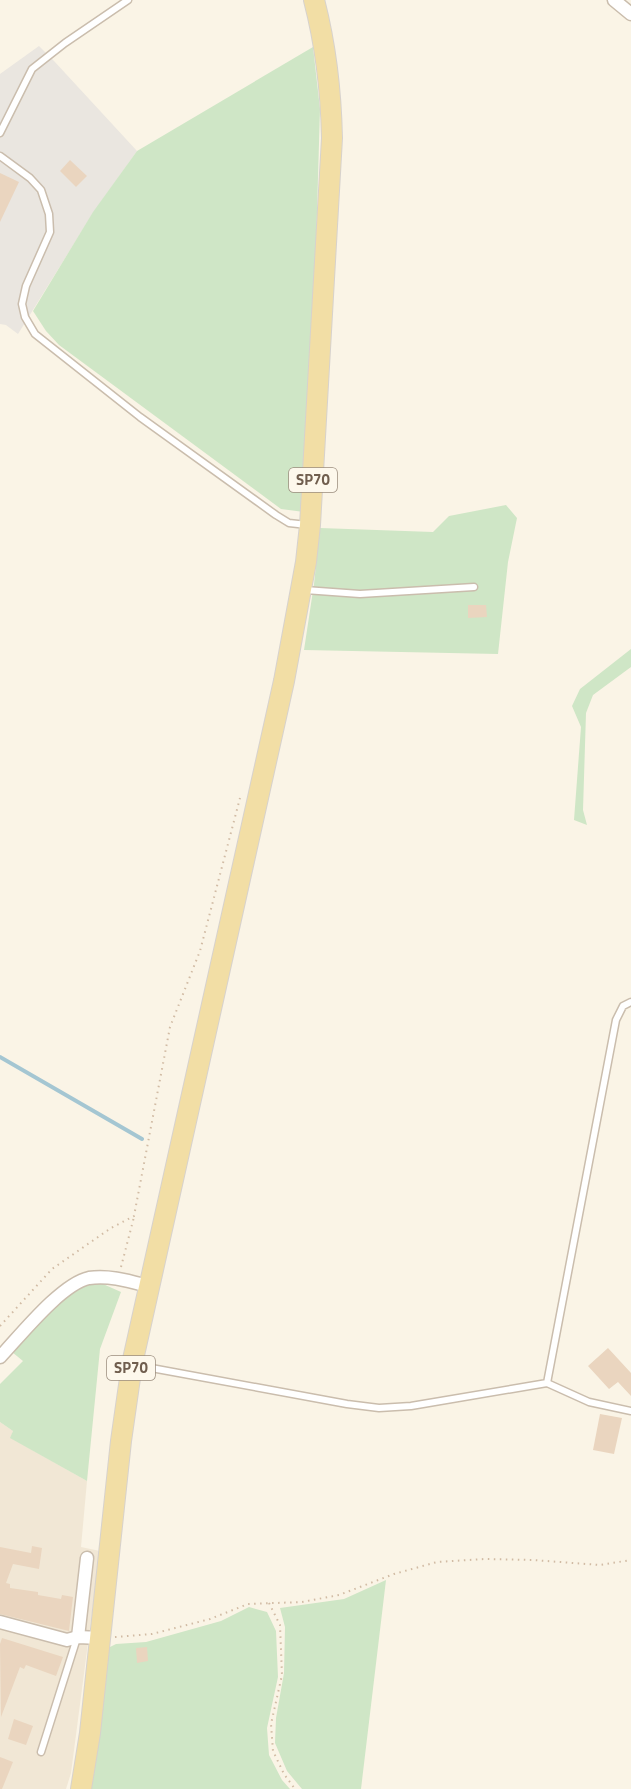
<svg xmlns="http://www.w3.org/2000/svg" width="631" height="1789" font-family="'Titillium Web',sans-serif">
<style>
.residential{fill:#f1e7d5}
.industrial{fill:#eae6e0}
.green{fill:#cfe6c6}
.lines{fill:none;stroke-linecap:round;stroke-linejoin:round}
.stream{stroke:#a4c6d2;stroke-width:4}
.building{fill:#ead5bf}
.lane-casing{stroke:#cabdad;stroke-width:9}
.street-casing{stroke:#cabdad;stroke-width:15}
.primary-casing{stroke:#d7d2cd;stroke-width:22}
.path{stroke:#d1bba4;stroke-width:2;stroke-dasharray:1.5 4.5;stroke-linecap:butt}
.lane{stroke:#fff;stroke-width:6}
.street{stroke:#fff;stroke-width:12}
.primary{stroke:#f2dea5;stroke-width:20}
.labels{text-anchor:middle;stroke-width:6;stroke-linejoin:round;paint-order:stroke}
.shield{fill:#fdf8ec;stroke:#9a8c7d;stroke-width:1.5}
.shield-label{font-size:15px;font-weight:bold;fill:#705e4e}
</style>
<rect width="100%" height="100%" fill="#faf4e6"/>
<path class="residential" d="M0 1422 13 1431 11 1438 87 1481 81 1547 100 1551 71 1773 66 1789H0Z"/>
<path class="industrial" d="M39 46 54 61 137 151 93 213 18 334 6 325 0 324V74Z"/>
<g class="green">
<path d="M313 47 320 109 315 281 304 512 281 509 59 345 46 331 33 311 93 212 137 151Z"/>
<path d="M506 505 517 518 508 562 498 654 304 650 314 584 320 528 433 532 449 516Z"/>
<path d="M631 649V667L593 695 586 713 583 810 587 825 574 820 581 727 572 706 580 689Z"/>
<path d="M93 1284H103L121 1292 100 1349 87 1481 10 1438 13 1431 0 1422V1384L23 1361 12 1352C35 1328 60 1291 93 1284Z"/>
<path d="M386 1580 361 1789H302L287 1771 275 1743 276 1718 284 1673 285 1627 280 1608 344 1599Z"/>
<path d="M249 1607 267 1612 276 1631 278 1677 267 1728 269 1755 282 1780 290 1789H88L108 1648 116 1644 146 1642 221 1621Z"/>
</g>
<g class="lines">
<path class="stream" d="M0 1057 142 1139"/>
</g>
<g class="building">
<path d="M70 160 87 176 76 187 60 171Z"/>
<path d="M0 173 19 182 0 222Z"/>
<path d="M468 605H486L487 617 468 618Z"/>
<path d="M608 1348 631 1373V1396L618 1382 609 1389 588 1366Z"/>
<path d="M600 1414 622 1418 614 1454 593 1450Z"/>
<path d="M32 1546 42 1548 39 1569 13 1564 6 1583 10 1584V1588L38 1592V1595L61 1599 62 1595 73 1597 69 1631 0 1614V1547L31 1553Z"/>
<path d="M2 1638 63 1657 56 1676 26 1665 24 1669 20 1667 1 1717 0 1644Z"/>
<path d="M147 1647 148 1661 137 1663 136 1648Z"/>
<path d="M14 1719 33 1726 26 1745 8 1739Z"/>
<path d="M0 1757 13 1762 2 1789H0Z"/>
</g>
<g class="lines">
<defs>
<g id="lane">
<path d="M0 133 32 69 65 43 128 0"/>
<path d="M0 156 30 178 41 190 49 214 50 232 26 286 22 304 25 317 35 334 140 417 276 515 289 523 307 525"/>
<path d="M305 590 360 594 474 587"/>
<path d="M135 1365 347 1404 379 1408 411 1406 547 1383 616 1020 623 1006 631 1002"/>
<path d="M547 1383 589 1402 631 1411"/>
<path d="M41 1752 77 1638"/>
</g>
<g id="street">
<path d="M614 0 631 14"/>
<path d="M0 1357C20 1336 61 1284 89 1278 109 1275 129 1281 148 1286"/>
<path d="M0 1622 67 1640 78 1637 100 1638"/>
<path d="M78 1637 87 1558"/>
</g>
<path id="primary" d="M81 1789 90 1733 121 1441 132 1364 284 681 306 562 310 525 332 138C331 91 326 46 314 0"/>
</defs>
<use href="#lane" class="lane-casing"/>
<use href="#street" class="street-casing"/>
<use href="#primary" class="primary-casing"/>
<g class="path">
<path d="M121 1267 134 1217"/>
<path d="M0 1326 52 1269 111 1228 134 1216 170 1027 200 951 240 798"/>
<path d="M269 1603 280 1625 282 1675 271 1724 273 1751 284 1774 295 1789"/>
<path d="M115 1637 152 1634 210 1619 248 1604 302 1602 339 1595 394 1574 437 1562 485 1559 533 1560 600 1565 631 1560"/>
</g>
<use href="#lane" class="lane"/>
<use href="#street" class="street"/>
<use href="#primary" class="primary"/>
</g>
<g class="labels">
<g class="shield">
<rect x="289" y="468" width="48" height="24" rx="4.5"/>
<rect x="107" y="1356" width="48" height="24" rx="4.5"/>
</g>
<g class="shield-label">
<text x="313" y="485">SP70</text>
<text x="131" y="1373">SP70</text>
</g>
</g>
</svg>
